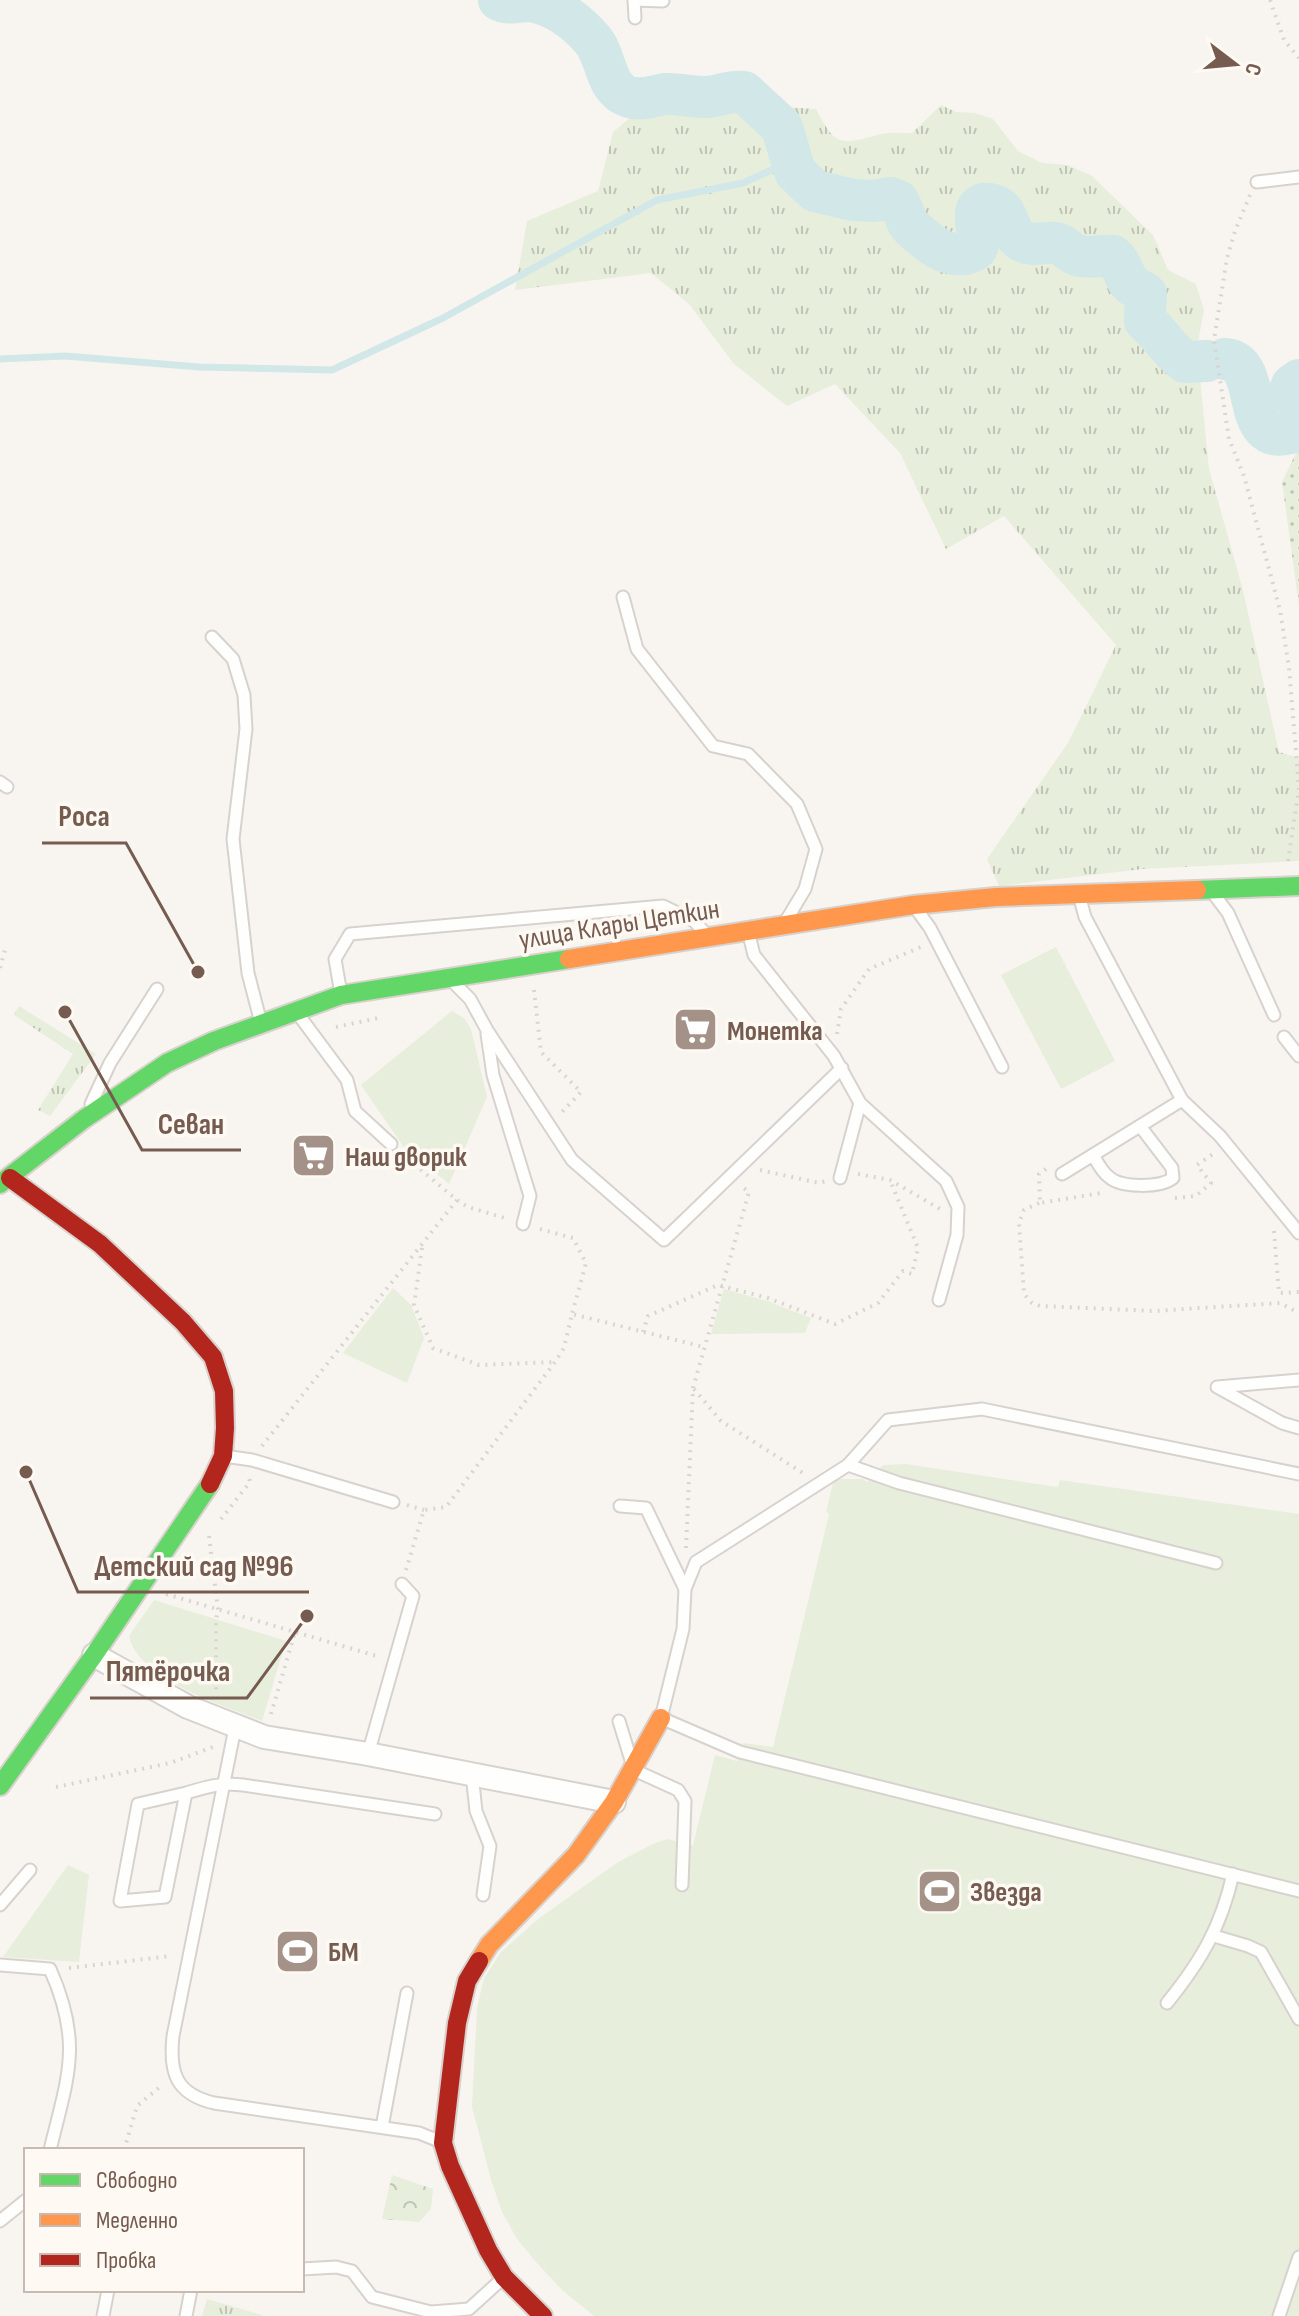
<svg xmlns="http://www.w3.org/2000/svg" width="1299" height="2316" font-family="'Sofia Sans Condensed',sans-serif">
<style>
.grass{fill:url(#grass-tufts)}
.forest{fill:url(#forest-crowns)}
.park{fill:#e7eedc}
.garden{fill:url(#garden-dots)}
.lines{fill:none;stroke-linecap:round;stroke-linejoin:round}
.stream{stroke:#d2e7e8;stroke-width:7}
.river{stroke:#d2e7e8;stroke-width:42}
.lane-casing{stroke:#d8d2ce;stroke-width:15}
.street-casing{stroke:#d8d2ce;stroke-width:26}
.fast-casing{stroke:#d8d1cc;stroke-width:22}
.slow-casing{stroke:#d8d1cc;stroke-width:22}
.jam-casing{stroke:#d8d1cc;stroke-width:22}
.path{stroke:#dad4d1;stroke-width:4;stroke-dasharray:2 6;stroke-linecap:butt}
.lane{stroke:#fefefd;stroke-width:11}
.street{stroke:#fefefd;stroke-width:22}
.fast{stroke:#63d668;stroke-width:18}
.slow{stroke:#ff974d;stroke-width:18}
.jam{stroke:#b3261e;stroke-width:18}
.labels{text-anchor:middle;stroke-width:7;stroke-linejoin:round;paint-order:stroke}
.street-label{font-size:28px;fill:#765c50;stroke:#fef9f3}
.poi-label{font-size:28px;font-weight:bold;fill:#765c50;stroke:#fef9f3;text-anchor:start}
.leader{fill:none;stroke:#765c50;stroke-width:3}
.callout-dot{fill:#765c50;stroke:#fef9f3;stroke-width:3}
.callout-label{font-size:30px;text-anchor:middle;font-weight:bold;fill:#765c50;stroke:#fef9f3;stroke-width:7;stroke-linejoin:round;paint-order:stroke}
</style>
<defs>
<pattern id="grass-tufts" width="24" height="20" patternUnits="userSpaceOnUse" patternTransform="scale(2)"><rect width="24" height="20" fill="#e7eedc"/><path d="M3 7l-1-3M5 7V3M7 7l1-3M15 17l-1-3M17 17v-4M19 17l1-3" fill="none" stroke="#c0c4b5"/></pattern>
<pattern id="forest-crowns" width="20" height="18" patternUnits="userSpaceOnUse" patternTransform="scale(2)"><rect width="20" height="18" fill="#e7eedc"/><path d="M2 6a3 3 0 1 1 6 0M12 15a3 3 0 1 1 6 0" fill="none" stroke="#c0c4b5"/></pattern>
<pattern id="garden-dots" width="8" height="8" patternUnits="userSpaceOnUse" patternTransform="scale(2)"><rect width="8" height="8" fill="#e7eedc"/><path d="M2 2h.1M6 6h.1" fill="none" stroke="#c0c4b5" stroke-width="1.8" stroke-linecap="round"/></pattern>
</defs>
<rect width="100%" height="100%" fill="#f8f5f0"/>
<g class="grass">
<path d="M676 79 737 104 816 109C836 148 841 145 881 134 890 132 902 133 912 133L941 105 956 112 975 113 993 119 1018 151 1042 163 1068 165 1092 176 1153 235 1168 270 1196 284 1204 310 1197 348 1209 469 1243 590 1279 752 1299 758V861L1143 869 999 886 987 859 1068 743 1116 645 1004 516 946 549 900 453 835 384 787 406 734 364 689 304 651 273 515 290 527 221 598 191 613 132Z"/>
<path d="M19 1006 96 1054 50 1116 38 1110 73 1054 14 1015Z"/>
<path d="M207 2299 262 2315V2316H202Z"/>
</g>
<path class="forest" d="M392 2175 433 2189 431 2209 419 2222 382 2219Z"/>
<g class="park">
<path d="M1056 947 1115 1061 1061 1089 1001 975Z"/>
<path d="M452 1011 464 1018 471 1029 487 1097 449 1184 403 1146 361 1085Z"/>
<path d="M393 1288 411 1305 424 1338 407 1383 343 1353Z"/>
<path d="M724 1289 767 1301 811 1318 805 1333 711 1334Z"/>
<path d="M906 1464 1058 1487 1060 1480 1299 1514V2316H594L562 2290 536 2262 517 2239 502 2212 492 2183 472 2107 477 2008 484 1978 501 1952 538 1919 618 1862 653 1844 667 1839 693 1845 715 1755 737 1761 743 1743 773 1747 829 1514 826 1512 834 1479H863L867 1482 883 1465Z"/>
<path d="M154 1600 286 1641 262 1721C226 1706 138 1680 129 1636Z"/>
<path d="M68 1865 89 1875 79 1962 3 1957Z"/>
</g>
<path class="garden" d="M1299 436V606L1282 482 1297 451 1294 439Z"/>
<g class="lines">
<path class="stream" d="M0 359 65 356 199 367 332 370 443 318 657 200 743 183 791 161"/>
<g class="river">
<path d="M499 0C508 5 518 1 529 1 552 3 576 21 591 38 608 56 603 88 629 97 643 101 652 96 665 94 679 93 694 98 708 97 720 96 731 90 744 92L782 127 795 172 815 191 853 200 875 201 890 198 898 201C904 209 905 222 912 228 927 241 943 257 965 254 972 252 977 251 978 244 981 233 965 201 990 204 1010 207 1006 230 1020 240 1033 248 1043 241 1056 243 1064 244 1069 253 1077 255 1089 259 1101 255 1113 256 1122 263 1122 272 1128 281 1133 288 1140 289 1146 294L1145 321C1160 333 1168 350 1185 362L1207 361"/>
<path d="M1225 359C1268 362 1234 456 1299 430"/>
<path d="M1299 380 1292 385 1290 390 1299 406"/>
</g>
<defs>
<g id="lane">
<path d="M634 0 663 1"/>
<path d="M634 0 635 18"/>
<path d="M1257 182 1299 177"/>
<path d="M623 597 637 649 713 746 748 754 797 804 816 849 805 889 787 919"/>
<path d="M212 637 233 659 244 695 246 729 233 839 248 973 261 1023"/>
<path d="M0 782 7 787"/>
<path d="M1213 893 1228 913 1274 1015"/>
<path d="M1079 895 1085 917 1182 1100 1220 1136 1299 1233"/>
<path d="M917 910 930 928 1002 1067"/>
<path d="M748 931 754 955 834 1056 860 1103 946 1181 958 1207 957 1235 939 1300"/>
<path d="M453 982 470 999 487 1030 572 1160 664 1240 842 1068"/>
<path d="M341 994 335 959 350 934 663 906 694 921 706 934"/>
<path d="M298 1014 347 1080 355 1111 391 1144"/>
<path d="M487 1034 493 1075 530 1196 523 1224"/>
<path d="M1284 1037 1299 1056"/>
<path d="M91 1104 110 1063 157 989"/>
<path d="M1093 1155C1097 1162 1102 1172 1109 1177 1121 1188 1160 1188 1173 1178L1172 1168 1140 1126"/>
<path d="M1062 1174 1182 1100"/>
<path d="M840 1178 860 1103"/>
<path d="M1299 1380 1217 1387 1282 1423 1299 1428"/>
<path d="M224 1456 252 1460 393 1502"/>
<path d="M848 1465 899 1483 1216 1563"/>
<path d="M1299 1474 982 1409 888 1420 848 1465 696 1562 685 1589 683 1629 661 1718 740 1752 1299 1891"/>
<path d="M620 1506 646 1508 685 1589"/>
<path d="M619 1721 634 1770 678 1790 685 1801 682 1885"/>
<path d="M235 1728 173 2036C169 2073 176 2094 214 2103L419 2133 439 2141"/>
<path d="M368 1754 413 1596 402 1584"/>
<path d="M472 1774 476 1811 490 1846 483 1895"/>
<path d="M186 1793 138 1804 120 1901 165 1897 186 1793C206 1787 222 1782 243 1785L435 1814"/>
<path d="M0 1905 30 1870"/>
<path d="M1214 1936 1248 1946 1261 1952 1299 2019"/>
<path d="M0 1965 50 1969C83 2043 68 2076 50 2150"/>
<path d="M1167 2003C1201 1961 1221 1927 1233 1874"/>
<path d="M382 2127 407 1993"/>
<path d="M0 2221 26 2200"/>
<path d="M302 2269 336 2267 352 2271 372 2297 431 2312 469 2309 502 2279"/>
<path d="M103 2316 108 2290"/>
<path d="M186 2316 191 2290"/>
<path d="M1279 2316 1299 2257"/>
</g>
<path id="street" d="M94 1655 188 1707 264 1737 368 1754 614 1802"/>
<g id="fast">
<path d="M1197 890 1299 886"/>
<path d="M0 1184 84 1119 167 1063 214 1041 341 995 569 959"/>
<path d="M0 1786 94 1655 210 1484"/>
</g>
<g id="slow">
<path d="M569 959 913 905 996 897 1197 890"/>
<path d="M479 1961 489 1945 576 1855 614 1802 661 1718"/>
</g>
<g id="jam">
<path d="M10 1178 100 1244 183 1322 213 1357 224 1391 225 1428 223 1456 210 1484"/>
<path d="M479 1961 467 1981 457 2023 443 2143 450 2166 488 2250 504 2277 543 2316"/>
</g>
</defs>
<use href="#lane" class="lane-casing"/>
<use href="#street" class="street-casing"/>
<use href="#fast" class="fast-casing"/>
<use href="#slow" class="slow-casing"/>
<use href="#jam" class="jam-casing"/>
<g class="path">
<path d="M1270 0 1284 40 1299 58"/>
<path d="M1250 195 1235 231 1227 258 1214 340 1229 439 1244 476 1280 610 1289 668 1299 788"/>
<path d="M1288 861 1299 788"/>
<path d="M0 968 5 950"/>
<path d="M534 990 541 1052 581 1092 562 1112"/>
<path d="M336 1027 378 1018"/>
<path d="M837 1034 841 1009 869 969 921 947"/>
<path d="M402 1154 457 1200 468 1207 508 1219"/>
<path d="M1046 1169 1039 1174 1040 1203 1101 1193"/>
<path d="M760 1170 819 1183 826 1181"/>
<path d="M858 1174 890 1180 940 1209"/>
<path d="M1175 1198 1196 1196 1211 1183 1197 1165 1213 1154"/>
<path d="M1039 1203 1024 1210 1019 1223 1024 1294 1032 1303 1040 1306 1154 1311 1280 1303 1299 1313"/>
<path d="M540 1229 573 1238 586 1263 572 1314"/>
<path d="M1274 1231 1279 1293 1299 1292"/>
<path d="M422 1248 414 1305 433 1348 479 1365 555 1362"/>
<path d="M643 1332 648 1316 718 1285 768 1298 835 1324 878 1303 903 1271 912 1274 918 1248 890 1180"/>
<path d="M694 1389 721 1421 803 1473"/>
<path d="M262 1446 457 1200"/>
<path d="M407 1505 424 1510"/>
<path d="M221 1519 250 1482 249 1478"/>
<path d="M209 1536 218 1610 216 1619V1694"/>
<path d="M686 1548 693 1388 749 1192 741 1186"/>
<path d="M406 1570 424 1510 446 1507 555 1362 564 1348 572 1314 704 1347"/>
<path d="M166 1594 380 1657"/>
<path d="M271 1714 295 1632"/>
<path d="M56 1787 170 1763 216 1746"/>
<path d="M69 1968 171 1956"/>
<path d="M124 2150 137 2106 161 2086"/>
</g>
<use href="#lane" class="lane"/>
<use href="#street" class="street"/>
<use href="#fast" class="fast"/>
<use href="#slow" class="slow"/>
<use href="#jam" class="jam"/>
</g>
<defs>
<symbol id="supermarket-square" viewBox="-11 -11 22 22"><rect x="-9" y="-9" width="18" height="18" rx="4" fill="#a49288" stroke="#fef9f3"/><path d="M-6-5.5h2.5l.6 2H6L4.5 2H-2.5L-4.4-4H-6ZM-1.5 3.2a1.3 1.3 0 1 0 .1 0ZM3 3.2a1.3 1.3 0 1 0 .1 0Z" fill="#fff"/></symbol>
<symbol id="stadium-square" viewBox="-11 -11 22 22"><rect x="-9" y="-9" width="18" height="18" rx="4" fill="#a49288" stroke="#fef9f3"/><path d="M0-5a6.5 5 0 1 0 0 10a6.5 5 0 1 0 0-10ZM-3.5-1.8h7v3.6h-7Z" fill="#fff"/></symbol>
</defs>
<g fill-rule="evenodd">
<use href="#supermarket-square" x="670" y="1004" width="51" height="51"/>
<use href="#supermarket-square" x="288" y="1130" width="51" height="51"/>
<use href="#stadium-square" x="914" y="1866" width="51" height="51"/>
<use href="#stadium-square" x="272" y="1926" width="51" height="51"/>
</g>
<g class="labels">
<g class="street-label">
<text transform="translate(619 923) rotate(-9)" y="10">улица Клары Цеткин</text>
</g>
<g class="poi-label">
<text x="727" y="1040">Монетка</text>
<text x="345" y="1166">Наш дворик</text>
<text x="970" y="1901">Звезда</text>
<text x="328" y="1961">БМ</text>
</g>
</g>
<path class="leader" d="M198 972L126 843H42M65 1012L142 1150H241M26 1472L78 1592H309M307 1616L247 1698H90"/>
<g class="callout-dot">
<circle cx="198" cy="972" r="8"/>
<circle cx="65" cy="1012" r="8"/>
<circle cx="26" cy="1472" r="8"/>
<circle cx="307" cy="1616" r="8"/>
</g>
<g class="callout-label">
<text x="84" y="826">Роса</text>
<text x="191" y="1134">Севан</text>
<text x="194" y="1576">Детский сад №96</text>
<text x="168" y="1681">Пятёрочка</text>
</g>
<rect x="24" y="2148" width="280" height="144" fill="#fef9f3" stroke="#c8bab2" stroke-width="2"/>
<rect x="40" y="2174" width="40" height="12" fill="#63d668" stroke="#c8bab2" stroke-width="2"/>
<text x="96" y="2188" font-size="24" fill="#765c50">Свободно</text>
<rect x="40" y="2214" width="40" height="12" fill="#ff974d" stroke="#c8bab2" stroke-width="2"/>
<text x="96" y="2228" font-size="24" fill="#765c50">Медленно</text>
<rect x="40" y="2254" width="40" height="12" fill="#b3261e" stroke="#c8bab2" stroke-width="2"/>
<text x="96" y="2268" font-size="24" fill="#765c50">Пробка</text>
<g transform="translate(1235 64) rotate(106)" stroke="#fef9f3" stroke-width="6" paint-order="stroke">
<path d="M0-6L14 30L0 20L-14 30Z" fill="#765c50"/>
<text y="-12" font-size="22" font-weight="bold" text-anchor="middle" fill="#765c50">С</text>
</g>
</svg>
